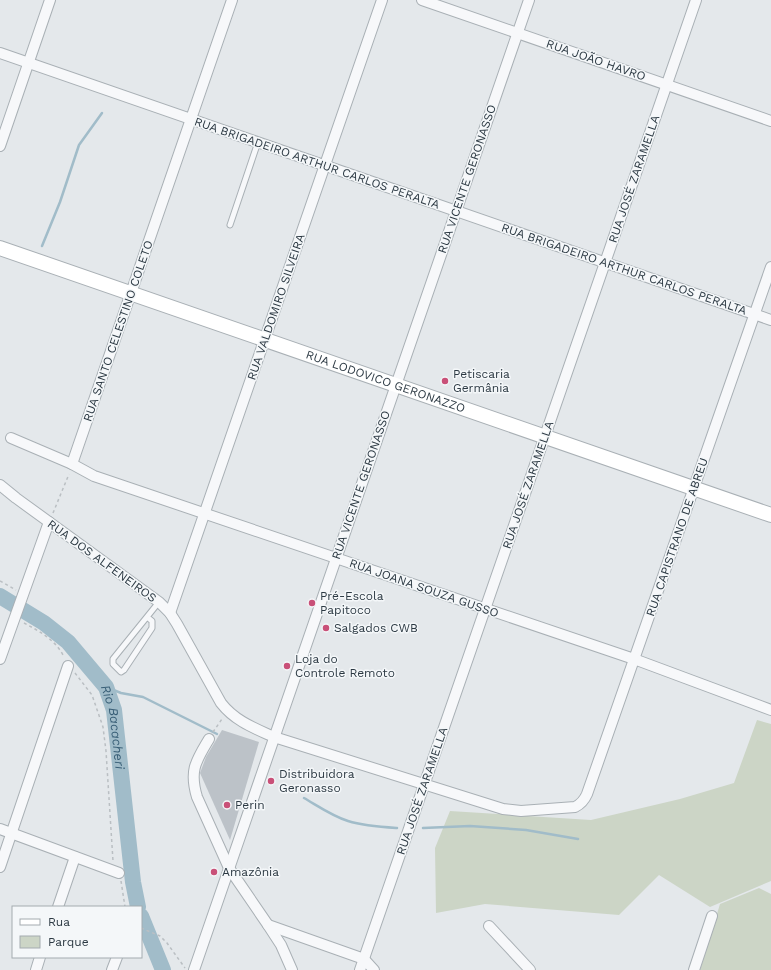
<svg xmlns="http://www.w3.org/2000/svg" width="771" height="970" font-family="'Work Sans',sans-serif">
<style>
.green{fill:#ccd5c6}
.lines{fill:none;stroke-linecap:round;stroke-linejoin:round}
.stream{stroke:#a1bcc9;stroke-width:2.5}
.river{stroke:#a1bcc9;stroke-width:16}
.building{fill:#bcc2c8}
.lane-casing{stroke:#a9b0b5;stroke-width:7}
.street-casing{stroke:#a9b0b5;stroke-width:12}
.secondary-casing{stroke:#a9b0b5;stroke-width:16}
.path{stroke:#babfc3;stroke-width:1.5;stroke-dasharray:3 3;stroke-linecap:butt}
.lane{stroke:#f7f8fa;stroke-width:5}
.street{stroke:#f7f8fa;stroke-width:10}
.secondary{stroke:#fff;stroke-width:14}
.poi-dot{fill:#c95078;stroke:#f4f7f9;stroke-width:1.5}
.labels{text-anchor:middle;stroke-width:3;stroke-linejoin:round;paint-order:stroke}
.street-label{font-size:12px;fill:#2c3943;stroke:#f4f7f9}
.poi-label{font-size:12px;fill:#2c3943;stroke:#f4f7f9;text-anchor:start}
.water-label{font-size:13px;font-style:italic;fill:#385e76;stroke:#f4f7f9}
</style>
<rect width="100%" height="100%" fill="#e4e8eb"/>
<g class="green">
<path d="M757 720 771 724V881L710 907 659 875 619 915 485 904 436 913 435 848 450 811 591 820 680 799 734 783Z"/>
<path d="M759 888 771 894V970H700L720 904Z"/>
</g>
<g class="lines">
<g class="stream">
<path d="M42 246 60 202 79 145 102 113"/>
<path d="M106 687 121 693 143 697 217 734"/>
<path d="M304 798C318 806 332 816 348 821 364 826 381 827 397 828"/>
<path d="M423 828 470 826 526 830 578 839"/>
</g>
<g class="river">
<path id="s1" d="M0 596 44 623 68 642 106 687 114 710 133 882 138 907"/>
<path d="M141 916 163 970"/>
</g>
</g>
<path class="building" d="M222 730 259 742 230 840 200 773 206 757Z"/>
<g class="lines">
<defs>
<g id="lane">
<path d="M230 225 258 142"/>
<path d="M147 617 152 621V628L124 670 121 672 113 664V659L159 602"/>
</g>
<g id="street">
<path d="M422 0 771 121"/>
<path d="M0 53 771 320"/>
<path d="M0 146 50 0"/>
<path d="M11 438 72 464 94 476 634 659 771 710"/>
<path d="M72 464 232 0"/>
<path d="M0 485 16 498 159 602 170 613 177 624 221 703C235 721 254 728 274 737L503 809 521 811 575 807C581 804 584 801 587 794L771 267"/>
<path d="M170 613 382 0"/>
<path d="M0 659 49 522"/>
<path d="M209 739C196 761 189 770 197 797L229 868 268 925 281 945 292 970"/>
<path d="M0 829 119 873"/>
<path d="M0 867 68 666"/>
<path d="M58 907 75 857"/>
<path d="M268 925 364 959 374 970"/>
<path d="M489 926 530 970"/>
<path d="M36 970 40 957"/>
<path d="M112 970 117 957"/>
<path d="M194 970 529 0"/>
<path d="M360 970 696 0"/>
<path d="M694 970 712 916"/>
</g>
<g id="secondary">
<path id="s2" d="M0 248 771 515"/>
</g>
</defs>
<use href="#lane" class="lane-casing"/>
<use href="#street" class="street-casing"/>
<use href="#secondary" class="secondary-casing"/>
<g class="path">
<path d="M53 513 69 474"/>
<path d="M0 581 16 590"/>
<path d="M24 623C39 631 56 640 64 657"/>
<path d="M75 673 92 695 103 727 106 751 113 861"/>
<path d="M213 732 222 719"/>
<path d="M121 881 125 907"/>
<path d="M141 928 160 936 167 943 185 968"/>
</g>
<use href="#lane" class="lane"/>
<use href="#street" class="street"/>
<use href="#secondary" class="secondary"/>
</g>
<g class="poi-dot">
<circle cx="445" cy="381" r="4"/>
<circle cx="312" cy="603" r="4"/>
<circle cx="326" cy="628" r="4"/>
<circle cx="287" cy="666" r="4"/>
<circle cx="271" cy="781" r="4"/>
<circle cx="227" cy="805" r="4"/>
<circle cx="214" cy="872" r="4"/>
</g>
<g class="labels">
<g class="street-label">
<text transform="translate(596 60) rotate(19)" y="4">RUA JOÃO HAVRO</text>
<text transform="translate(317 163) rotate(19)" y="4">RUA BRIGADEIRO ARTHUR CARLOS PERALTA</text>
<text transform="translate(467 179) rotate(-71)" y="4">RUA VICENTE GERONASSO</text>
<text transform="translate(634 179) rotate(-71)" y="4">RUA JOSÉ ZARAMELLA</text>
<text transform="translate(624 269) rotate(19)" y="4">RUA BRIGADEIRO ARTHUR CARLOS PERALTA</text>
<text transform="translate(276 307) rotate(-71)" y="4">RUA VALDOMIRO SILVEIRA</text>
<text transform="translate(118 331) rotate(-71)" y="4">RUA SANTO CELESTINO COLETO</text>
<text dy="4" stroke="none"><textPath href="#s2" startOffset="408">RUA LODOVICO GERONAZZO</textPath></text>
<text transform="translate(361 485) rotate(-71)" y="4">RUA VICENTE GERONASSO</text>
<text transform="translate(528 485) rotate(-71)" y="4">RUA JOSÉ ZARAMELLA</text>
<text transform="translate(677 537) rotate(-71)" y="4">RUA CAPISTRANO DE ABREU</text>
<text transform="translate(102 561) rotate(36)" y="4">RUA DOS ALFENEIROS</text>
<text transform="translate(424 588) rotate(19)" y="4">RUA JOANA SOUZA GUSSO</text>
<text transform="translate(422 791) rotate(-71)" y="4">RUA JOSÉ ZARAMELLA</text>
</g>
<g class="poi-label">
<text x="453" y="378">Petiscaria<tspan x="453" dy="14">Germânia</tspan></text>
<text x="320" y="600">Pré-Escola<tspan x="320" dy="14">Papitoco</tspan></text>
<text x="334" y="632">Salgados CWB</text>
<text x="295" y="663">Loja do<tspan x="295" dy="14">Controle Remoto</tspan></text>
<text x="279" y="778">Distribuidora<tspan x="279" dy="14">Geronasso</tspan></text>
<text x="235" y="809">Perin</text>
<text x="222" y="876">Amazônia</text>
</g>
<g class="water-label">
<text dy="5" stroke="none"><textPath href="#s1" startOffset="182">Rio Bacacheri</textPath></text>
</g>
</g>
<rect x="12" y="906" width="130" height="52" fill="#f4f7f9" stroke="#a4abb0"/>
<rect x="20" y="919" width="20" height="6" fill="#ffffff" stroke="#a4abb0"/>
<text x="48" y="926" font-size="12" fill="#2c3943">Rua</text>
<rect x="20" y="936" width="20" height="12" fill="#ccd5c6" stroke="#a4abb0"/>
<text x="48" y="946" font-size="12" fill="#2c3943">Parque</text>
</svg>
